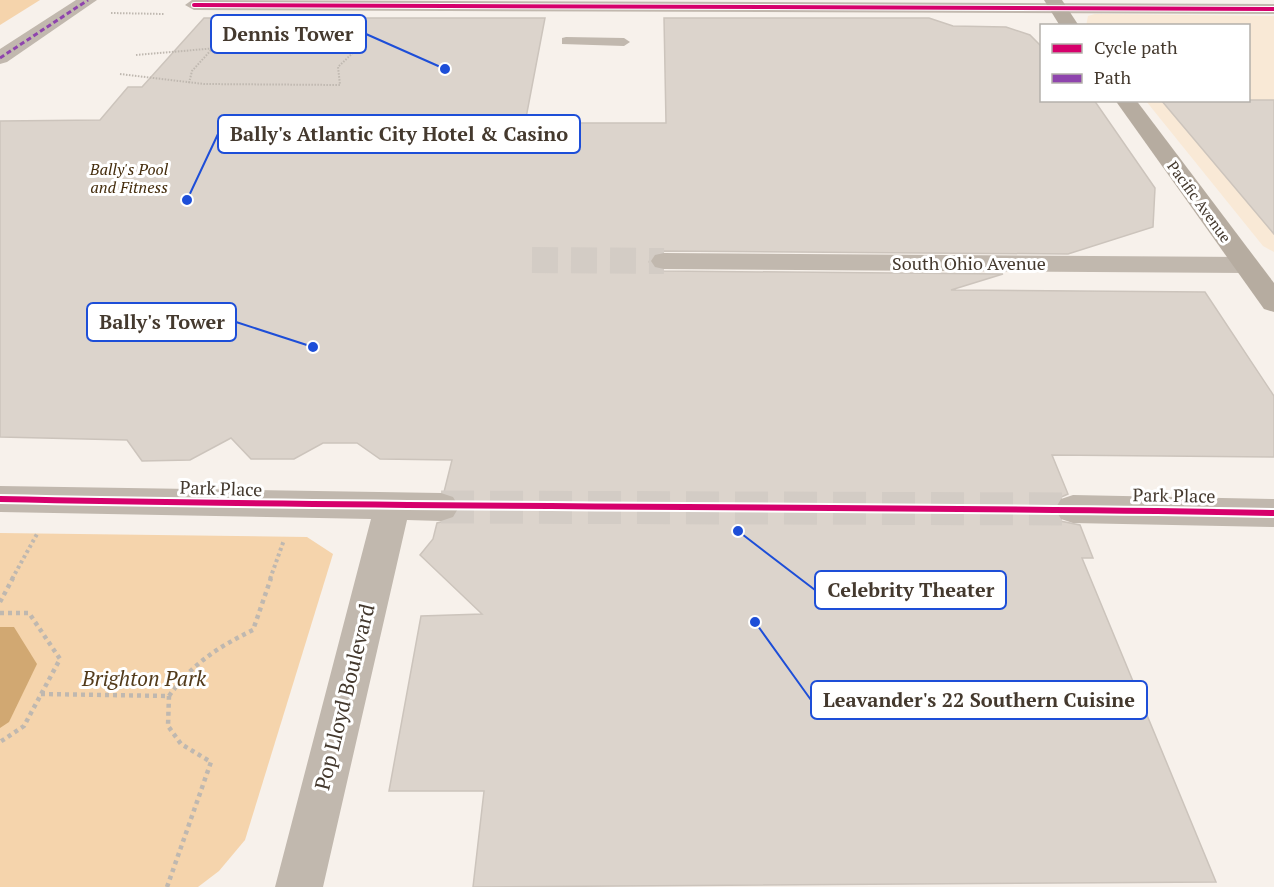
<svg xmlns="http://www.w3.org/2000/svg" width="1274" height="887" font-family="'PT Serif',serif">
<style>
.built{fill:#f9e9d6}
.green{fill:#f5d4ac}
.water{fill:#d1a872}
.building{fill:#dcd4cc;stroke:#ccc4bc;stroke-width:1.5}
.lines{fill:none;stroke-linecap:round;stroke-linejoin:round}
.street-tunnel-far1{stroke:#d3ccc5;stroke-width:26;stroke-dasharray:26 13;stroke-linecap:butt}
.street-tunnel{stroke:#d3ccc5;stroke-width:33;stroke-dasharray:33 16;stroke-linecap:butt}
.path-far2{stroke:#bfb8b0;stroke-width:2;stroke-dasharray:1.5 1.5;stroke-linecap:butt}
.path-far1{stroke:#bfb8b0;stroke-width:4;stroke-dasharray:3 3;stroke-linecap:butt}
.path{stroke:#bfb8b0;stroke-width:4.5;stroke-dasharray:4 4;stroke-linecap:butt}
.lane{fill:#c1b8ae;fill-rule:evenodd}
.street{fill:#c1b8ae;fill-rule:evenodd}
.secondary{fill:#b6aca0;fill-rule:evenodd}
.quiet{stroke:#8e44ad;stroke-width:3;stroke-dasharray:5 3;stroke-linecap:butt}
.cycleway-far1-casing{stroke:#fff;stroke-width:6}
.cycleway-casing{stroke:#fff;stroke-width:10}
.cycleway-far1{stroke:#d6006c;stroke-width:4}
.cycleway{stroke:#d6006c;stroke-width:6}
.labels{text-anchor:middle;stroke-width:6;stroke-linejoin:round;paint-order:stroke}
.far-street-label{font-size:15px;fill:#44392e;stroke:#fff}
.far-water-label{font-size:16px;font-style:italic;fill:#452d0d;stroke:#fff}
.street-label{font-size:18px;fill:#44392e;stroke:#fff}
.near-park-label{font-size:21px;font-style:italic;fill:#523a1a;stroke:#fff}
.near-street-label{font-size:21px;fill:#44392e;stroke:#fff}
.leader{fill:none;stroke:#1d4ed8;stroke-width:2}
.callout-dot{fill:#1d4ed8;stroke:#fff;stroke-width:2}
.callout{fill:#fff;stroke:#1d4ed8;stroke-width:2}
.callout-label{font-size:20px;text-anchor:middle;font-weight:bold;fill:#44392e}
</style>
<rect width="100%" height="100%" fill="#f7f1eb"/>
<path class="built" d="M1095 14 1274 16V252L1263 246 1146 101 1248 100V26H1086L1088 16Z"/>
<g class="green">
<path d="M0 0H40L0 25Z"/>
<path d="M0 533 307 537 333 554 245 840 219 871 198 887H0Z"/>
</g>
<path class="water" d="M0 627H14L37 664 9 722 0 728Z"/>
<g class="building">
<path d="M204 18H545L525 123H666L664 18H929L953 26 1006 27 1030 35 1041 46V100H1094L1155 188 1153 227 1068 254 664 251 653 254 649 262 655 269 664 271 1003 274 951 290 1205 292 1274 396V457L1052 455 1068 494 1059 498 1053 510 1060 521 1080 525 1093 558H1082L1216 882 473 887 484 791H389L421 616 482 614 420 555 433 539 437 523 454 519 461 508 455 496 444 492 452 460 380 459 357 443H323L294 459H251L231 438 190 460 142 461 127 440 0 437V121L100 120 128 87H142Z"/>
<path d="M1161 100H1274V234Z"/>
</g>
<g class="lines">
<path class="street-tunnel-far1" d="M532 260 664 261"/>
<path class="street-tunnel" d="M441 507 1073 509"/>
<g class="path-far2">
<path d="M111 13 164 14"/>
<path d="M136 55 229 47H359"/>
<path d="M120 74 204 84 340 85 338 67 359 47"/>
<path d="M189 83 192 71 212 49"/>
</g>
<g class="path-far1">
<path d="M12 579 37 534"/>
<path d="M270 579 284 540"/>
</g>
<g class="path">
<path d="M0 602 13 578"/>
<path d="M0 613H29L60 659 24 726 0 742"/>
<path d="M41 694 169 696C192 664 218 647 253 630L271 578"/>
<path d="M167 887 211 762 181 744 168 726 169 696"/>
</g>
<path class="lane" d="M566 37 624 38 630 42 624 46 562 44V38Z"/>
<g class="street">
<path d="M76 0H97L7 62 0 64V49Z"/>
<path d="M192 0 1274 4V14L194 10 185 5Z"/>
<path d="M664 253 1245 257 1255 259 1258 265 1255 271 1245 273 664 269 655 267 651 261 655 255Z"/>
<path d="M0 486 441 493 453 497 459 507 453 517 441 521 407 520 323 887H275L371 519 0 512Z"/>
<path d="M1073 495 1274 499V527L1073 523 1061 519 1055 509 1061 499Z"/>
</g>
<g class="secondary">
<path d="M1044 0H1062L1079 26H1060Z"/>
<path d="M1115 100H1136L1274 283V312L1264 309Z"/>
</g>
<path class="quiet" d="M0 58 88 0"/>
<defs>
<path id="cycleway-far1" d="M194 5 1274 9"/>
<path id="cycleway" d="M0 499C425 509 849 505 1274 513"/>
</defs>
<use href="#cycleway-far1" class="cycleway-far1-casing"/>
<use href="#cycleway" class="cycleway-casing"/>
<use href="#cycleway-far1" class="cycleway-far1"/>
<use href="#cycleway" class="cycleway"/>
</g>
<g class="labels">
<g class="far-street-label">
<text transform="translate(1199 202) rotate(54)" y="5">Pacific Avenue</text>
</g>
<g class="far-water-label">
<text x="129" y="175">Bally's Pool<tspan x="129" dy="18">and Fitness</tspan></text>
</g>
<g class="street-label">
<text x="969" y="270">South Ohio Avenue</text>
<text transform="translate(221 489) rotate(2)" y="6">Park Place</text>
<text transform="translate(1174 496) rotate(1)" y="6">Park Place</text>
</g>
<g class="near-park-label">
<text x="144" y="686">Brighton Park</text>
</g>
<g class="near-street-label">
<text transform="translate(345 697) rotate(-76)" y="7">Pop Lloyd Boulevard</text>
</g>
</g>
<path class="leader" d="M445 69L366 34M187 200L218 134M313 347L236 322M738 531L815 590M755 622L811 700"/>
<g class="callout-dot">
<circle cx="445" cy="69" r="6"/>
<circle cx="187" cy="200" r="6"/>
<circle cx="313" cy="347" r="6"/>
<circle cx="738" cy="531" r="6"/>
<circle cx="755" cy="622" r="6"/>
</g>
<g class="callout">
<rect x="211" y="15" width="155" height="38" rx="6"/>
<rect x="218" y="115" width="362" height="38" rx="6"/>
<rect x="87" y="303" width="149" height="38" rx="6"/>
<rect x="815" y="571" width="191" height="38" rx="6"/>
<rect x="811" y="681" width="336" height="38" rx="6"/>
</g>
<g class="callout-label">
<text x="288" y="41">Dennis Tower</text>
<text x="399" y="141">Bally's Atlantic City Hotel &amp; Casino</text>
<text x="162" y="329">Bally's Tower</text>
<text x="911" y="597">Celebrity Theater</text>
<text x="979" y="707">Leavander's 22 Southern Cuisine</text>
</g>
<rect x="1040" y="24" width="210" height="78" fill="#ffffff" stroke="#b4b0ab" stroke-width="1.5"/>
<rect x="1052" y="44" width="30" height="9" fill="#d6006c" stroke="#b4b0ab" stroke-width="1.5"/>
<text x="1094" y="54" font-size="18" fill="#44392e">Cycle path</text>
<rect x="1052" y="74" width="30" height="9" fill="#8e44ad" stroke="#b4b0ab" stroke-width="1.5"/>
<text x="1094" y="84" font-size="18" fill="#44392e">Path</text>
</svg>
